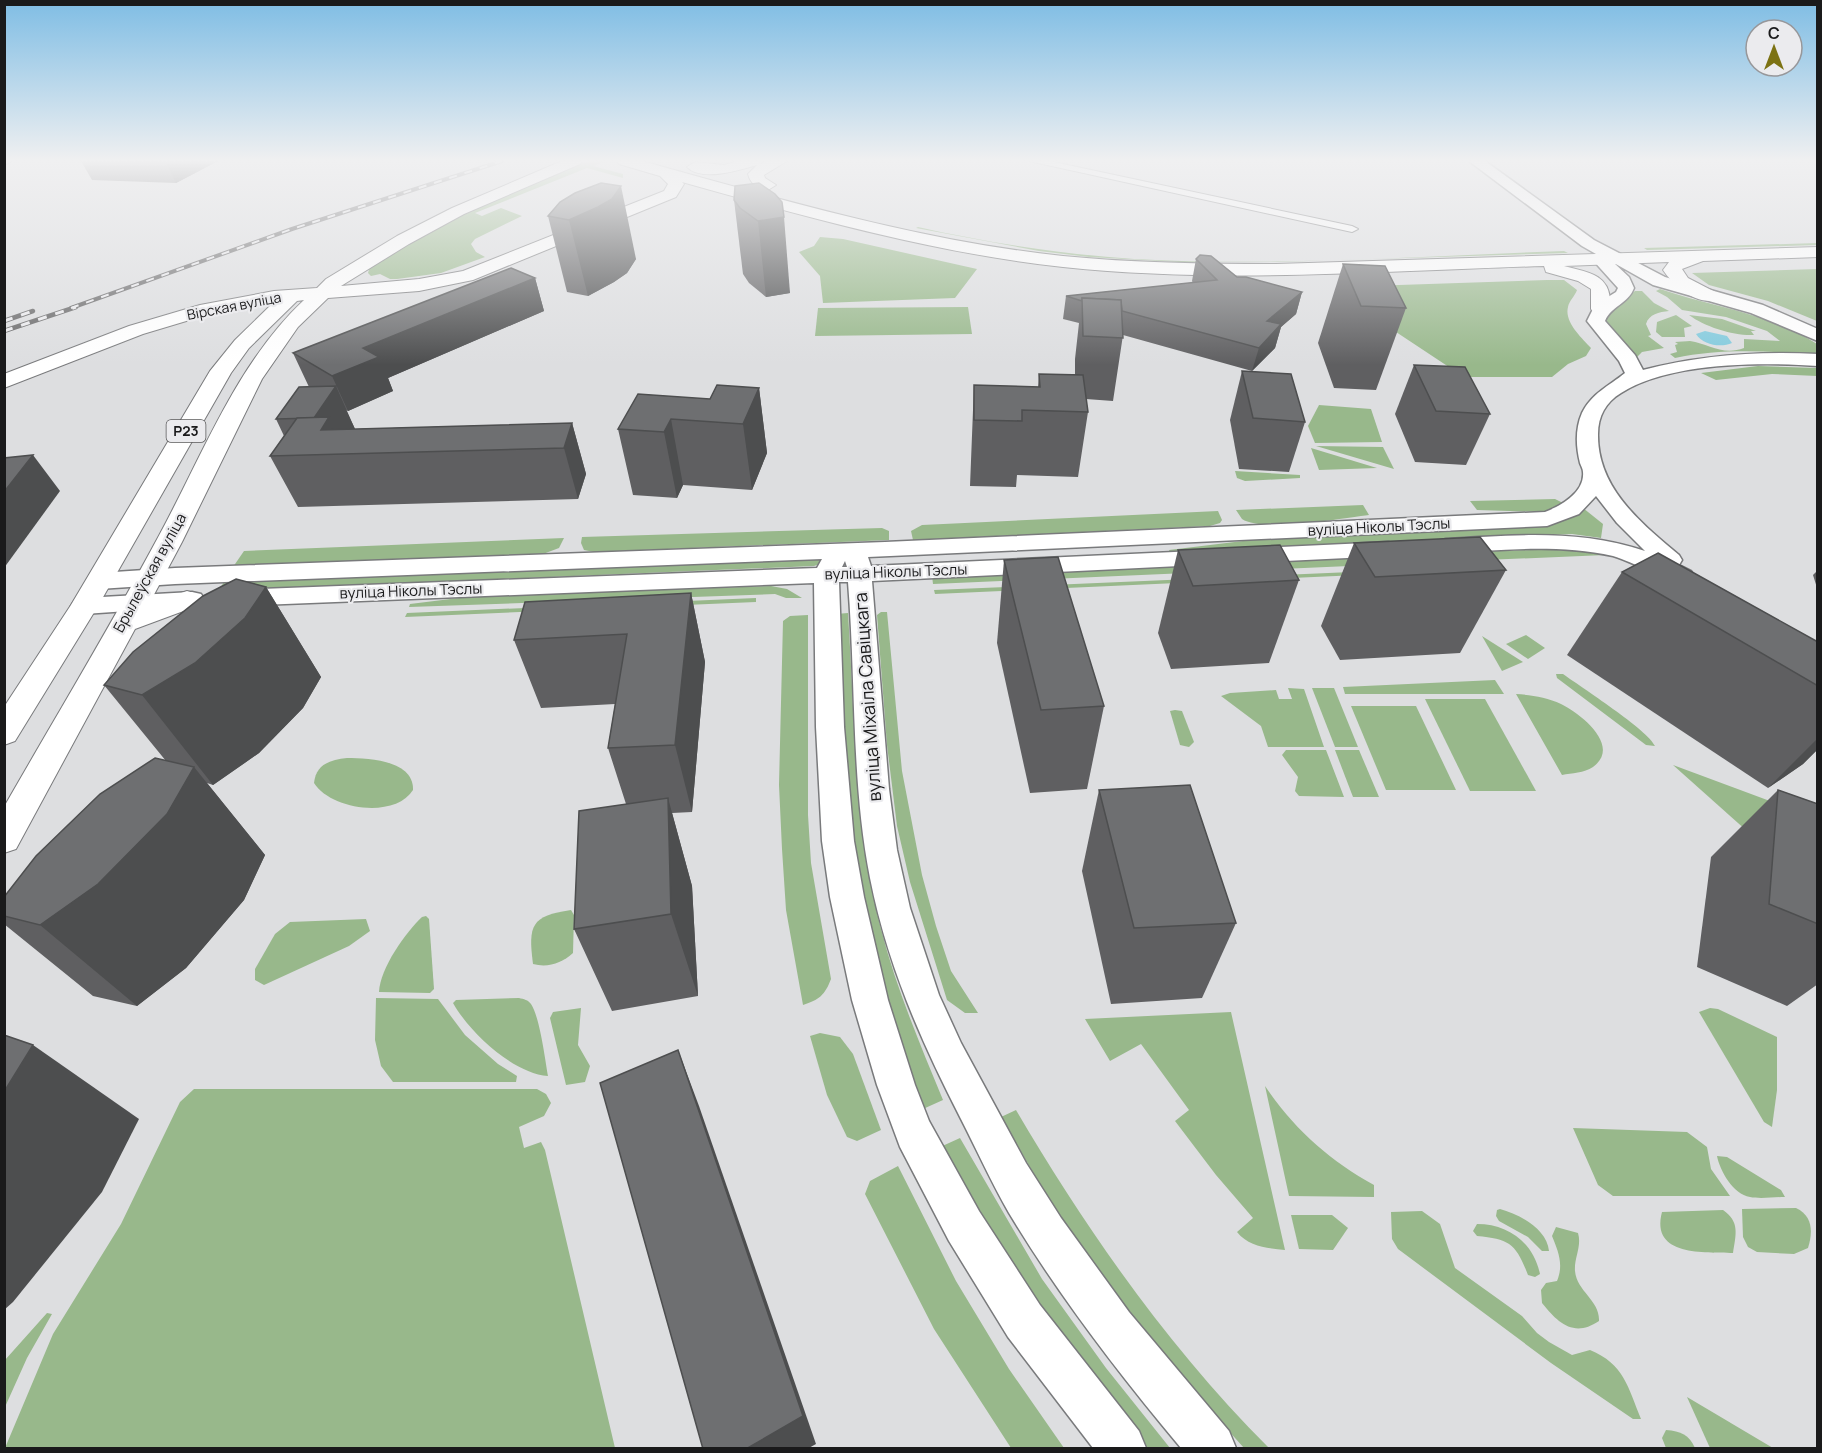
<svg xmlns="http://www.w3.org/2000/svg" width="1822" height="1453" font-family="Manrope,sans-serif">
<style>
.green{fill:#98b88b}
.forest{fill:#94b686}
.water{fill:#81cadd}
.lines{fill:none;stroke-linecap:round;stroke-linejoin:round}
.street-casing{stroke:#797a7c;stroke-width:2}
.secondary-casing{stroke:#797a7c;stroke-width:3}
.primary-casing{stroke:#797a7c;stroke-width:2}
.street{fill:#fff;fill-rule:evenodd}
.secondary{fill:#fff;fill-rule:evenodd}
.primary{fill:#fff;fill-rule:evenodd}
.rail-far1-casing{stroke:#686869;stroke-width:4}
.rail-casing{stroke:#686869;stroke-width:4.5}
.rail-far1{stroke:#ebebee;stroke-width:2;stroke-dasharray:8;stroke-linecap:butt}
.rail{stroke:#ebebee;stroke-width:3;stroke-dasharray:9;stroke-linecap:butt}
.wall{fill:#5f5f61}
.shaded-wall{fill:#4d4e4f}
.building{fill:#6e6f71;stroke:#4d4e4f;stroke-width:1.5}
.labels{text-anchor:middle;stroke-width:4.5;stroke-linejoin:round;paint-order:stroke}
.far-street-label{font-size:14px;fill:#1a1a1b;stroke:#ebebee}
.shield{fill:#ebebee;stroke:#59595a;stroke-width:1.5}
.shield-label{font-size:14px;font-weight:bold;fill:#1a1a1b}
.street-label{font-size:15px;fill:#1a1a1b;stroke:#ebebee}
.near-street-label{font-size:18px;fill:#1a1a1b;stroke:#ebebee}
</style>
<rect width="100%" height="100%" fill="#dddee0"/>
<g class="green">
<path d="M588 161H605L593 166 623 174V178L587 168 475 213 482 216 501 208 522 216 475 239 471 244 476 252 485 257 441 273 397 279H390L380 274 371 276 368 273 370 266 467 211Z"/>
<path d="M918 227C989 243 1061 254 1134 259 1277 267 1421 256 1564 251L1568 253 1277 262H1179L1089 257 1039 251 916 228Z"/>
<path d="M1817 243V245L1647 250 1644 248Z"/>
<path d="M1817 269V321L1768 301 1709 285 1692 273Z"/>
<path d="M1547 280H1564L1577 290C1575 296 1569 301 1568 307 1564 322 1582 338 1591 348L1586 356 1568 364 1552 377H1464L1390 328 1339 287Z"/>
<path d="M1660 289C1713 307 1769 313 1817 344V355C1771 351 1721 348 1675 358L1670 354 1677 352 1675 345 1678 344 1675 342C1679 342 1686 341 1690 341 1709 344 1723 356 1744 348V339L1780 341 1767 331 1726 317 1682 310 1667 297 1656 291Z"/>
<path d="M1635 291H1642L1654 303 1669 311C1659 312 1649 314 1646 324L1651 335 1648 336 1664 348 1642 352 1637 357 1605 325 1604 318 1617 304Z"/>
<path d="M968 307 972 334 815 336 818 308Z"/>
<path d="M1676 315 1692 326 1684 328 1685 337H1662L1656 332 1657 322Z"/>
<path d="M1689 315 1722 319 1756 331H1751L1754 335C1734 336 1705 327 1689 315Z"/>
<path d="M1758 366 1817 368V376L1772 374 1716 380 1701 373Z"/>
<path d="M1319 405 1371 409 1382 442 1315 443 1308 426Z"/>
<path d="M1316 446 1383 447 1394 469Z"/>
<path d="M1311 448 1377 468 1319 470Z"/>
<path d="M1235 471 1300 475V478L1245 481 1237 478Z"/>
<path d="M1555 499 1565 504 1547 512 1477 510 1470 501Z"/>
<path d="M1363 505 1369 515C1342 518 1263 533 1242 519L1236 510Z"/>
<path d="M1583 508 1603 524 1601 538 1572 534 1170 553 1169 550 1251 540 1554 522Z"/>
<path d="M1218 511 1222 520 1220 523 1210 526 913 540 911 531 922 525Z"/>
<path d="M882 528 889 531V540L594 552 584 550 581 543 582 537Z"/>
<path d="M564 538 559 548 543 554 233 567 244 551Z"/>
<path d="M1585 548 1605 555 1437 562 1446 553Z"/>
<path d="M1396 556 1417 563 933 584 932 576Z"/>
<path d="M820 559V564L814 566 218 591 224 582Z"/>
<path d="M1421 569 1424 572 935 594 934 590Z"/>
<path d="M771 586 787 589 802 598H786L775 594 409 607 410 604 475 596Z"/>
<path d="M756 598V602L405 617 407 613Z"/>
<path d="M881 612H887L902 771 922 875 936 926 951 971 978 1013H965L947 1000 910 882 897 826 887 745 877 615Z"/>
<path d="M848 613C855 718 854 826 881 929 896 988 920 1044 943 1100L923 1109 886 1013 849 862 836 614Z"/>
<path d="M808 615V815L811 863 831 979C825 995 819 1000 803 1005L786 910 782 849 779 785 783 621 790 616Z"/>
<path d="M1526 635 1545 648 1528 659 1506 644Z"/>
<path d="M1482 636 1523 662 1502 671Z"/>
<path d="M1556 674H1563C1581 687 1648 730 1655 746L1646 745 1557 678Z"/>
<path d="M1495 680 1504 694H1345L1343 687Z"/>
<path d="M1288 688 1304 689 1324 747H1268L1261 726 1221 696 1230 693 1276 690 1279 699H1292Z"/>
<path d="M1312 688H1334L1358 747H1335Z"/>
<path d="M1516 694C1531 695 1547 697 1561 704 1580 713 1622 746 1593 767 1584 773 1572 773 1562 775Z"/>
<path d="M1425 699H1485L1536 791H1470Z"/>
<path d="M1351 706H1416L1456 790H1386Z"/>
<path d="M1175 710 1182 711 1194 742 1189 747 1180 745 1170 711Z"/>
<path d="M1286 750H1326L1344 797 1299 796 1295 791 1298 777 1282 755Z"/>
<path d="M1335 750H1359L1379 797H1353Z"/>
<path d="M347 758C368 758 414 760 413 790 395 819 331 810 314 783 316 764 330 760 347 758Z"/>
<path d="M1673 765 1805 814 1803 881Z"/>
<path d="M571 910 574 915 573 953C562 963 548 968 533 964 528 925 531 916 571 910Z"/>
<path d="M426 916 429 919 434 989 430 993 379 992C380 968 406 932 422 917Z"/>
<path d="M366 919 370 931 349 946 264 985 255 980V969L275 934 290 922Z"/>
<path d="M376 998 438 999 465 1035 498 1064 517 1076 516 1082H393L381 1066 375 1040Z"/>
<path d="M519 998C524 999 528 1000 531 1004 540 1018 545 1059 548 1076 513 1073 470 1033 453 1003L456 1000Z"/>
<path d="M581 1008 578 1045 590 1066 585 1082 566 1085 550 1018 553 1012Z"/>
<path d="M1710 1008 1718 1009 1777 1037V1090L1772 1127 1764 1122 1699 1012Z"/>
<path d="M1231 1012 1285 1250C1267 1248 1249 1247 1237 1232L1253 1218 1216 1175 1175 1121 1189 1110 1141 1044 1110 1061 1085 1019Z"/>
<path d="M820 1033 840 1037 853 1054 881 1130 857 1141 847 1137 827 1095 810 1036Z"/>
<path d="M1265 1086C1294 1129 1329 1160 1374 1185V1197L1289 1196Z"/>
<path d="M194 1089H537L546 1094 551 1103 544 1116 519 1127 524 1148 541 1142 545 1150 615 1448H5L53 1334 121 1224 180 1102Z"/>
<path d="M1016 1110C1087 1231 1169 1348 1269 1448H1244C1196 1394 1144 1340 1101 1281 1064 1229 1033 1172 1001 1117Z"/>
<path d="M1573 1128 1687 1132 1707 1147 1711 1169 1730 1196H1613L1598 1185Z"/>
<path d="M960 1138 1042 1279 1106 1368 1170 1448H1136L1069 1360 938 1148Z"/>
<path d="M1717 1156 1727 1157 1781 1190 1785 1197C1774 1197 1760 1199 1750 1197 1733 1194 1720 1171 1717 1156Z"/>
<path d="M898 1166 956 1281 1009 1369 1064 1448H1011L934 1329 865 1194 870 1181Z"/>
<path d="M1796 1208C1813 1216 1813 1232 1808 1248L1794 1254 1757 1252 1748 1247 1743 1237 1742 1209Z"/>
<path d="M1500 1209C1519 1214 1547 1229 1549 1251H1542L1528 1237 1499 1221 1496 1216 1497 1210Z"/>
<path d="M1723 1210C1740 1222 1736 1234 1733 1253 1705 1252 1650 1257 1662 1212Z"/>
<path d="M1422 1211 1440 1224 1455 1268 1522 1316 1537 1333 1549 1342 1572 1355 1590 1350C1624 1364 1628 1387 1641 1419H1633L1551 1363 1398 1249 1392 1239 1391 1212Z"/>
<path d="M1291 1215H1332L1348 1228 1333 1250 1299 1249Z"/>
<path d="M1477 1224C1508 1224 1533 1242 1540 1274L1535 1277 1528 1275C1516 1244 1510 1239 1477 1236L1473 1231Z"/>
<path d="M1556 1227 1578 1233C1582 1246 1574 1258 1575 1271 1577 1292 1600 1300 1599 1321 1574 1338 1558 1323 1542 1303L1541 1290 1546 1283 1557 1281C1564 1264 1558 1251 1552 1236Z"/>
<path d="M47 1313 52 1314 27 1358 5 1407V1360Z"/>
<path d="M1687 1397 1773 1448H1710Z"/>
<path d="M1666 1430C1681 1431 1689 1435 1695 1448H1666L1662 1438Z"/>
</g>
<path class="forest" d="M820 237 843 239 977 269 955 298 823 303 820 276 799 252 814 246Z"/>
<path class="water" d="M1705 331 1727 336 1732 343C1721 348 1703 345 1696 334Z"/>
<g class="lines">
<defs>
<path id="street" d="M1029 161H1049L1352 226 1358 229 1352 232Z"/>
<g id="secondary">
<path d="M1469 161H1485L1594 240 1665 277 1763 305 1818 329V341L1751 313 1653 285 1614 263 1629 277 1634 288C1628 304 1611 306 1605 321L1635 355 1643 370C1701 355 1757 351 1818 354V366C1762 362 1669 362 1621 393 1606 402 1598 416 1598 434 1597 488 1641 523 1679 555L1682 560 1679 565 1691 571 1694 576 1691 581C1671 586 1635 562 1613 556 1558 544 1501 550 1446 553L1438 551 1434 546 1438 541 1446 539C1513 535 1580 529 1645 551L1617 523 1596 496 1579 514 1547 526 868 557 871 566 1388 542 1396 544 1400 549 1396 554 1388 556 872 581 889 789 897 850 910 908 939 995 961 1043 1026 1163 1061 1218 1129 1312 1229 1431 1236 1448H1181C1119 1374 1059 1296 1009 1213 991 1182 977 1150 961 1119 921 1041 887 964 870 878 851 781 856 681 848 582H839L844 727 854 841 864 897 888 1000 915 1085 929 1121 979 1211 1040 1305 1139 1431 1146 1448H1093L1008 1337 949 1241 900 1147 877 1085 852 1000 830 897 822 841 816 727 814 583 235 606 226 604 222 598 226 592 235 590 817 568 822 559 175 584 99 589 90 587 87 581 90 575 99 573 175 568 885 542 1545 512C1561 506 1585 492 1583 472 1583 469 1581 466 1580 463 1576 447 1575 429 1582 413 1592 393 1609 386 1625 373L1619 361 1587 321 1595 305 1616 292 1618 288 1591 258 1596 254 1582 246ZM845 561 847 567H842Z"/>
<path d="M192 592 201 594 205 600 201 606 84 614 75 612 71 606 75 600 84 598Z"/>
</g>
<g id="primary">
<path d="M562 161H582L580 164 464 214 409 244 341 286 419 279 463 271 664 191 668 184 660 176 619 164 617 161H642C780 199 920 241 1063 256 1134 263 1205 264 1276 264L1818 247V257L1703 261 1682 269 1688 278 1715 292 1717 296 1715 300C1695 305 1673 285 1663 270L1669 262 1564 266C1585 272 1608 273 1610 299 1610 305 1611 308 1608 313H1594L1591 309V289L1578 281 1546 272 1544 266C1384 271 1223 284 1063 267 934 253 807 217 682 182L684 184 676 197 473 280 419 291 328 298 298 327 262 379 182 542 149 604 187 591 197 594 201 600 197 606 135 629 16 849 4 853V807C55 718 107 632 155 543 201 460 234 366 304 300L297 301 249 348 231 373 98 606 15 741 4 745V707L71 605 210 371 235 340 273 303 203 316 143 334 4 388V374L129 326 200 305 274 291 317 288 326 279 397 236 452 208Z"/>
<path d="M738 161H762L761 164 766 161H787L764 175 765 178 776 185 768 190C757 187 751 185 748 174L757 165C740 170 702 182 687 167L695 162 724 165Z"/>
</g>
</defs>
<use href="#street" class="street-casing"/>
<use href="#secondary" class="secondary-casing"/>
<use href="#primary" class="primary-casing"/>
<use href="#street" class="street"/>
<use href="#secondary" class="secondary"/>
<use href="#primary" class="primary"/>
<defs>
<g id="rail-far1">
<path d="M4 164 10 161"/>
<path d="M71 308 292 229 502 161"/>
</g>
<g id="rail">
<path d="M4 321 33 311"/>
<path d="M4 331 76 307"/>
</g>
</defs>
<use href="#rail-far1" class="rail-far1-casing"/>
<use href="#rail" class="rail-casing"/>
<use href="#rail-far1" class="rail-far1"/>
<use href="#rail" class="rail"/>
</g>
<g class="wall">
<path d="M81 161H218L176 183 92 180Z"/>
<path d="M759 183 790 293 766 297 749 283 743 274 734 200Z"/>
<path d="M560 202 636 259 627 273 614 282 588 296 567 292 548 216Z"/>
<path d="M1196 259 1237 277 1302 292 1296 314 1281 327 1275 348 1252 371 1123 335 1113 401 1086 399 1088 412 1078 477 1017 475 1016 487 970 486 974 385 1038 387 1039 374 1075 375V359L1079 323 1063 319 1066 296 1193 283 1192 281Z"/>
<path d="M1343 264 1406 308 1376 390 1334 388 1318 343Z"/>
<path d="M535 278 544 311 388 378 393 391 348 411 346 410 355 429 572 423 586 474 578 499 298 507 270 456 284 436 276 419 309 387 293 353Z"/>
<path d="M1414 365 1490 414 1466 465 1415 462 1395 414Z"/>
<path d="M1242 371 1305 422 1289 472 1239 469 1230 420Z"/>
<path d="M759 388 767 453 752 490 683 485 677 498 633 495 618 429 710 399Z"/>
<path d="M1354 543 1506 570 1460 653 1340 660 1321 626Z"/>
<path d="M1178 550 1299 580 1269 663 1171 669 1158 633Z"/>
<path d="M1004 560 1104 706 1087 789 1030 793 997 643Z"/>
<path d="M1818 570V591L1813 575Z"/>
<path d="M1622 572 1818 642V749L1803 764 1768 788 1567 655Z"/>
<path d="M266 587 321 677 303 708 259 753 213 785 207 783 265 855 244 900 186 968 137 1006 93 996 4 924V897L166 761 104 685Z"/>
<path d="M691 593 705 662 692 812 672 813 692 886 698 996 612 1011 574 929 626 804 608 748 615 704 541 708 514 640Z"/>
<path d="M1099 790 1236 923 1202 998 1111 1004 1082 871Z"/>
<path d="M1778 790 1818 804V984L1787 1006 1697 967 1711 857Z"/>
</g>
<g class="shaded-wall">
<path d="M170 161H218L176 183 166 163Z"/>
<path d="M621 186 636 259 627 273 614 282 588 296 569 220Z"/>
<path d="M784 217 790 293 766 297 758 221Z"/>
<path d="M535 278 544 311 388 378 393 391 348 411 332 376 363 348Z"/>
<path d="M1302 292 1296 314 1281 327 1275 348 1252 371 1267 321Z"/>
<path d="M336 386 358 436 332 454 314 418Z"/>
<path d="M759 388 767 453 752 490 743 424Z"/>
<path d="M671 419 683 485 677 498 664 432Z"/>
<path d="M572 423 586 474 578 499 564 448Z"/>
<path d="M33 455 60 491 4 568V492Z"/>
<path d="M266 587 321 677 303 708 259 753 213 785 142 695Z"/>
<path d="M691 593 705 662 692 812 675 745Z"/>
<path d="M1818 738V749L1803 764 1768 788Z"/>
<path d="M194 767 265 855 244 900 186 968 137 1006 40 925Z"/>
<path d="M668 798 692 886 698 996 671 914Z"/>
<path d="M33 1045 139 1119 102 1192 13 1302 4 1310V1092Z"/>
<path d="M678 1050 699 1106 816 1444 807 1449H746Z"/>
</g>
<g class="building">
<path d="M116 161H170L166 163Z"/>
<path d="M601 183 621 186 612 199 598 207 569 220 548 216 560 202 575 193Z"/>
<path d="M759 183 775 194 782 202 784 217 758 221 740 208 734 200 735 186Z"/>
<path d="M1200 255 1211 256 1237 277H1246L1302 292 1267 321 1281 324 1259 348 1122 311 1121 300 1082 298V301L1066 296 1217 280 1196 259Z"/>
<path d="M1343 264 1385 266 1406 308 1361 306Z"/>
<path d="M511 268 535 278 363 348 379 357 332 376 293 353Z"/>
<path d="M1082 298 1121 300 1123 338 1083 336Z"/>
<path d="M1414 365 1465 367 1490 414 1436 411Z"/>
<path d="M1242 371 1291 374 1305 422 1253 418Z"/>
<path d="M1039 374 1083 375 1088 412 1022 410V421L974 420V385L1040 387Z"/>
<path d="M717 385 759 388 743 424 671 419 664 432 618 429 638 394 710 399Z"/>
<path d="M336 386 314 418 276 419 299 387Z"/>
<path d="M329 417 321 430 572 423 564 448 270 456 297 418Z"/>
<path d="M33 455 4 492V458Z"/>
<path d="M1480 537 1506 570 1375 577 1354 543Z"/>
<path d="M1280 545 1299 580 1193 586 1178 550Z"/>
<path d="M1658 553 1818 642V686L1622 572Z"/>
<path d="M1058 557 1104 706 1041 710 1004 560Z"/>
<path d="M236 579 266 587 245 618 195 663 142 695 104 685 133 652 203 596Z"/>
<path d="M691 593 675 745 608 748 627 634 514 640 525 602Z"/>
<path d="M155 758 194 767 167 814 98 884 40 925 4 916V897L36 856 100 794Z"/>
<path d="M1190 785 1236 923 1134 928 1099 790Z"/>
<path d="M1778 790 1818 804V924L1769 904Z"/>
<path d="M668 798 671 914 574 929 579 811Z"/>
<path d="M4 1035 33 1045 4 1092Z"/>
<path d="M678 1050 803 1416 746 1449H703L600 1083Z"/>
</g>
<linearGradient id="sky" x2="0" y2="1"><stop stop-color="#7fbde4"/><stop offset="0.44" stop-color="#f0f0f1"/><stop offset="1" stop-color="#f0f0f1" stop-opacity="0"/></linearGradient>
<rect width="1822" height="365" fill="url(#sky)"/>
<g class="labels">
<g class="far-street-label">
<text transform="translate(234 306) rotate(-11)" y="5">Вірская вуліца</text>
</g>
<rect class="shield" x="166.5" y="420" width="39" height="22" rx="4.5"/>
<g class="shield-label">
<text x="186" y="436">Р23</text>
</g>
<g class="street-label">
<text transform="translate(1379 527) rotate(-3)" y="5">вуліца Ніколы Тэслы</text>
<text transform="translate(896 572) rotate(-2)" y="5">вуліца Ніколы Тэслы</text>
<text transform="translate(150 573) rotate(-61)" y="5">Брылеўская вуліца</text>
<text transform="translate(411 591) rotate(-2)" y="5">вуліца Ніколы Тэслы</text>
</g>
<g class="near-street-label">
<text transform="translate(868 697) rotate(-94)" y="6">вуліца Міхаіла Савіцкага</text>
</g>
</g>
<rect width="1822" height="1453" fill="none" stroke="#1a1a1b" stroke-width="12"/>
<g transform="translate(1774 48)"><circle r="28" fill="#ebebee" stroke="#97979a" stroke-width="1.5"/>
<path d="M0-4.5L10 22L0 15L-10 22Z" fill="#7c7213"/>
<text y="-9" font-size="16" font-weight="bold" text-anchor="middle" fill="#1a1a1b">С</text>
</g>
</svg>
